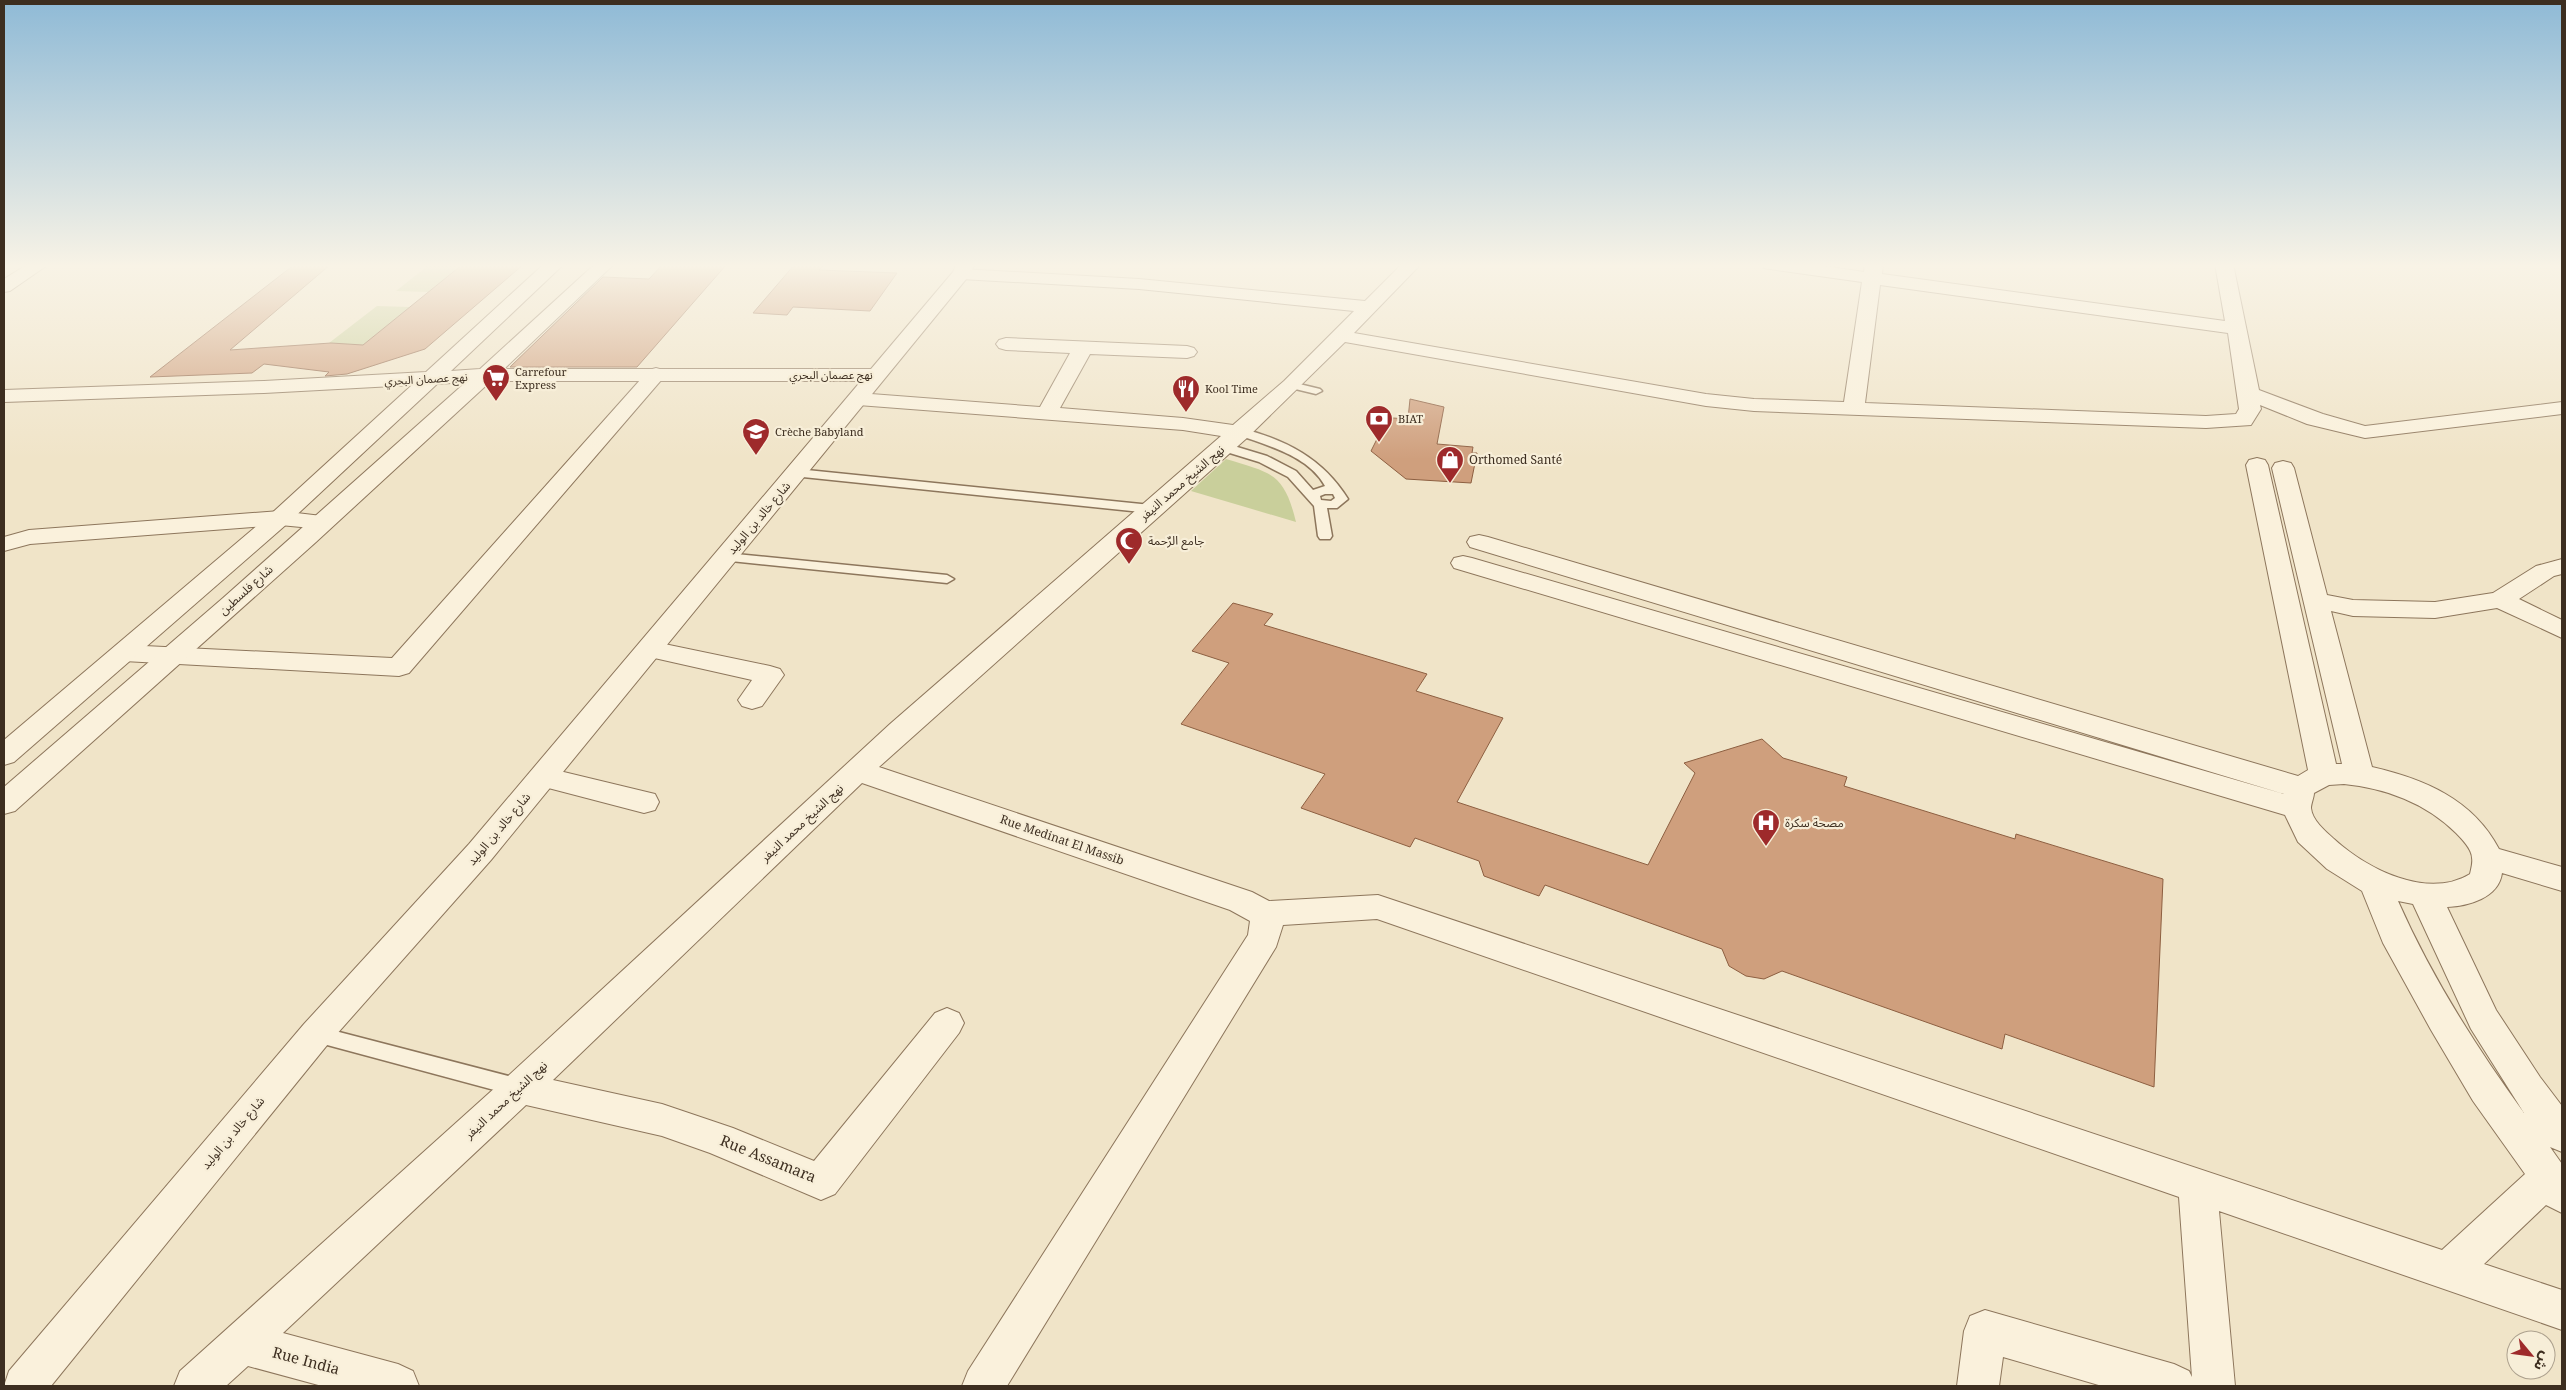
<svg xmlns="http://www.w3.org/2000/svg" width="2566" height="1390" font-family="'Noto Serif','Noto Sans Arabic',serif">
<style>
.green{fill:#c9cf9b}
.building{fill:#cf9f7d;stroke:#8d5f41}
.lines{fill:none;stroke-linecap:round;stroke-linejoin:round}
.service-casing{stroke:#8d765c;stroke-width:3}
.minor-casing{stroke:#8d765c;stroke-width:2}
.tertiary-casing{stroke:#8d765c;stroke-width:2}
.service{fill:#faf1dc;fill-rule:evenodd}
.minor{fill:#faf1dc;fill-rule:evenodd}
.tertiary{fill:#faf1dc;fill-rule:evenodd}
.labels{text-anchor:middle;stroke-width:4.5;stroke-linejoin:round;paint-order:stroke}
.far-poi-label{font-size:11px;fill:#3d2e20;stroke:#f7eed8;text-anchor:start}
.far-street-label{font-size:11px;fill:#3d2e20;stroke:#f7eed8}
.poi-label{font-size:12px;fill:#3d2e20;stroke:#f7eed8;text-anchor:start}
.street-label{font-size:12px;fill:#3d2e20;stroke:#f7eed8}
.near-street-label{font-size:15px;fill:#3d2e20;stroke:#f7eed8}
</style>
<rect width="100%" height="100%" fill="#f0e4c8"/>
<g class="green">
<path d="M430 264H455L456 269 429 292 396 291Z"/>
<path d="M377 306 410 307 363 345 329 343Z"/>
<path d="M1226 459C1272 473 1284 473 1296 522L1191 491Z"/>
</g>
<g class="building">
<path d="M295 264H331L230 350 331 343 363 345 463 264H524L425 349 347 374 325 376 329 372 264 364 252 373 150 377Z"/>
<path d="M663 264H727L637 367H510L603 277 649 279Z"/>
<path d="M795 264H824L819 270 897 273 870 311 793 307 787 315 753 313Z"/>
<path d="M1410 399 1444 407 1437 444 1473 447 1472 453H1477L1471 483 1406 479 1371 451 1385 423 1392 424 1393 418 1408 419Z"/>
<path d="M1233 603 1273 614 1264 625 1427 674 1416 691 1503 718 1457 802 1648 865 1695 773 1684 763 1762 739 1783 758 1847 777 1844 786 2015 839 2016 834 2163 879 2154 1087 2005 1034 2002 1049 1782 971 1764 979 1746 976 1729 966 1722 949 1545 885 1539 896 1484 876 1479 861 1415 838 1410 847 1301 808 1325 774 1181 724 1229 663 1192 651Z"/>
</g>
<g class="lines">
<defs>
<g id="service">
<path d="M1291 382 1320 389 1322 391 1316 394 1287 387V383Z"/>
<path d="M1240 428C1287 440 1323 459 1348 499L1337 508H1327L1332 536 1330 539H1320L1318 536 1314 506 1288 477 1259 462 1220 450 1218 447 1224 443 1267 456 1296 471 1313 490 1325 486C1308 455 1267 446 1236 434V430ZM1325 494H1333L1335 498 1331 501 1321 500 1320 496Z"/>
<path d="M797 469 1151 505 1157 509 1151 513 793 476 791 473Z"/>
<path d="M726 553 947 575 954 579 947 583 721 560 719 557Z"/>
<path d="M316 1026 520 1079 527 1082 530 1088 527 1094 520 1097 316 1042 309 1040 306 1034 309 1028Z"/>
</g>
<g id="minor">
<path d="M28 264H49L10 291 4 292V279Z"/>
<path d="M1402 264H1421L1354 333 1706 394 1754 399 1844 402 1862 282 1770 269 1764 268 1761 264H1810L1864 272 1865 264H1883L1882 274 2225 321 2215 264H2233L2259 390 2323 414 2365 426 2562 402V414L2365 438 2307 424 2260 405 2261 409 2251 425 2206 428 1754 411 1706 406 1345 342 1248 437 879 767 1252 892 1269 901 1378 895 2442 1250 2525 1174 2473 1101 2431 1030 2383 943 2362 891 2327 869 2298 842 2285 815 1454 568 1451 563 1454 558 1463 556 1472 558 2284 794 1470 547 1467 542 1470 537 1479 535 1488 537 2298 776 2308 770 2246 465 2249 460 2257 458 2265 460 2268 465 2336 764H2342L2272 468 2275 463 2283 461 2291 463 2294 468 2327 595 2353 600 2435 602 2493 593 2536 566 2562 559V574L2554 576 2519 599 2562 620V638L2497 608 2435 618 2353 616 2331 611 2372 767C2424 779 2473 799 2499 849L2562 867V891L2502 873C2499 898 2468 906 2447 907L2496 1010 2540 1077 2562 1106V1152L2550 1147 2562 1164V1213L2546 1205 2484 1264 2562 1290V1330L2219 1211 2235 1386H2102L2003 1357 1999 1386H1957L1964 1331 1970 1316 1985 1310 2174 1364 2189 1371 2192 1377 2179 1197 1377 919 1283 925 1276 947 1007 1386H962L968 1371 1248 935 1250 921 1230 910 862 783 553 1080 662 1104 733 1128 814 1161 935 1013 947 1008 959 1013 964 1023 959 1033 835 1194 821 1200 710 1153 662 1136 526 1105 283 1333 398 1364 413 1371 419 1386H322L248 1366 226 1386H174L180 1371 507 1077 890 724 1221 436 1183 430 858 405 851 403 848 399 851 395 858 393 1040 407 1070 353 1006 350 999 348 996 344 999 340 1006 338 1187 346 1194 348 1197 352 1194 356 1187 358 1090 354 1060 408 1183 418 1233 425 1284 381 1354 311 1139 289 961 279 955 278 952 274 955 270 961 269 1139 279 1365 301ZM1880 285 2228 333 2239 409 2236 414 2206 416 1865 403ZM2344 784C2385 788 2426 803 2456 833 2462 839 2472 849 2472 858 2473 863 2471 869 2470 874 2427 900 2367 869 2334 839 2325 831 2312 820 2311 808 2311 804 2314 797 2314 793L2329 785ZM2398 901 2413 904 2471 1029 2524 1113C2476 1047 2431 976 2398 901Z"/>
<path d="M656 368 663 370 666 374 663 378 409 673 399 676 124 661 115 659 111 653 115 647 124 645 392 658 649 370Z"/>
<path d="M280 511 330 517 334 522 330 527 322 529 280 525 30 544 4 551V537L29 530Z"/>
<path d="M650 641 770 666 780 669 784 675 762 706 752 709 742 706 738 700 752 680 641 655 637 649 641 643Z"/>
<path d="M543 767 655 794 659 802 655 810 644 813 533 784 528 777 533 770Z"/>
</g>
<path id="tertiary" d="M544 264H564L451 371 480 369 595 264H614L504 369H871L953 272 957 264H975L967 278 491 860 328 1044 51 1386H4L9 1371 304 1024 469 844 861 381H491L316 542 15 811 4 814V787L223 598 466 382 437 384 288 523 14 762 4 765V740L272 513 412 385 264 393 4 402V390L264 381 426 372Z"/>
</defs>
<use href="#service" class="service-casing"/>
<use href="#minor" class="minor-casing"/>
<use href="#tertiary" class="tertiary-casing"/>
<use href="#service" class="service"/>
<use href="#minor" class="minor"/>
<use href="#tertiary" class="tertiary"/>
</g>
<linearGradient id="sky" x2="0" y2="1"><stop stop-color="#8fbad6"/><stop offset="0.58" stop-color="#f8f3e6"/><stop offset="1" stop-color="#f8f3e6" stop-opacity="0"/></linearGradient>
<rect width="2566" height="459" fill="url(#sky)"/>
<defs>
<symbol id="supermarket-pin" viewBox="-11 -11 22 30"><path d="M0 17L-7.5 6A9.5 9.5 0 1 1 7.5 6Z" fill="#9e2a2b" stroke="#f7eed8"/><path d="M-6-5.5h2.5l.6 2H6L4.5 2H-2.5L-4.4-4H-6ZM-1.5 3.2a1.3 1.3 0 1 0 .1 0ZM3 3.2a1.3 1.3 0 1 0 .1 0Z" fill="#fff"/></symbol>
<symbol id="restaurant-pin" viewBox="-11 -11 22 30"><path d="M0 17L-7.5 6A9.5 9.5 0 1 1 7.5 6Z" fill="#9e2a2b" stroke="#f7eed8"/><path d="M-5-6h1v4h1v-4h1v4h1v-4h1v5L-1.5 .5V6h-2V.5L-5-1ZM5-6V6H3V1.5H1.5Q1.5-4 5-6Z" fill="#fff"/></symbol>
<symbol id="bank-pin" viewBox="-11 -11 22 30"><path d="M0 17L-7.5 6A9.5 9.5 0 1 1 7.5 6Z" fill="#9e2a2b" stroke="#f7eed8"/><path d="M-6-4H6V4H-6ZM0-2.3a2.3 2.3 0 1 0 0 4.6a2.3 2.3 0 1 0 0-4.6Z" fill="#fff"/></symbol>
<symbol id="school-pin" viewBox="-11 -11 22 30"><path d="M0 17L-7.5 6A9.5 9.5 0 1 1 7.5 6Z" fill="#9e2a2b" stroke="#f7eed8"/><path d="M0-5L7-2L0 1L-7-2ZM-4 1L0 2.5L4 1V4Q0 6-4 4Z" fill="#fff"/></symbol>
<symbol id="shop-pin" viewBox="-11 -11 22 30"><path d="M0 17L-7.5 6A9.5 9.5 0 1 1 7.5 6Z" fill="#9e2a2b" stroke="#f7eed8"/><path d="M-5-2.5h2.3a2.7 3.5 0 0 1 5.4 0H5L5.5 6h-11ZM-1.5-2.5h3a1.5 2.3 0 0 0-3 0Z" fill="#fff"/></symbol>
<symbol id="mosque-pin" viewBox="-11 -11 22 30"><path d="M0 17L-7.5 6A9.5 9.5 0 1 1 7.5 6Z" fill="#9e2a2b" stroke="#f7eed8"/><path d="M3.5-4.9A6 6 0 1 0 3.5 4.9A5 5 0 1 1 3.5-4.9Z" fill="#fff"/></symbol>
<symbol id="hospital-pin" viewBox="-11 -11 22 30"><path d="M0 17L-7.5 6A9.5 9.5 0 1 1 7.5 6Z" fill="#9e2a2b" stroke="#f7eed8"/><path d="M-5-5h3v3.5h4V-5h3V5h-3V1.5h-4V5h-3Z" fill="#fff"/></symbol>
</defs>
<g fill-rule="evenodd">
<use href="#supermarket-pin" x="480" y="362" width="32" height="43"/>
<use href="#restaurant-pin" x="1170" y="373" width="32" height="43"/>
<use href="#bank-pin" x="1363" y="403" width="32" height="43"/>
<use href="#school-pin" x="740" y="416" width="32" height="43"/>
<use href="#shop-pin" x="1434" y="444" width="32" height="43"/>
<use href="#mosque-pin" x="1113" y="525" width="32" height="43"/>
<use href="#hospital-pin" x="1750" y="807" width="32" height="43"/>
</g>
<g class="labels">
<g class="far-poi-label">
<text x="515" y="376">Carrefour<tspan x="515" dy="13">Express</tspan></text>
<text x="1205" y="393">Kool Time</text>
<text x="1398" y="423">BIAT</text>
<text x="775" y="436">Crèche Babyland</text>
</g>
<g class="far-street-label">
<text x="831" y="379">نهج عصمان البحري</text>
<text transform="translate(426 379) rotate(-3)" y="4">نهج عصمان البحري</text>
</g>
<g class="poi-label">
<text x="1469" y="464">Orthomed Santé</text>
<text x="1148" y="545">جامع الرٌحمة</text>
<text x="1785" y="827">مصحة سكرة</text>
</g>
<g class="street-label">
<text transform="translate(1182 483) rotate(-41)" y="4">نهج الشيخ محمد النيفر</text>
<text transform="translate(759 518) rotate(-50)" y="4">شارع خالد بن الوليد</text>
<text transform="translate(246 590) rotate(-42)" y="4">شارع فلسطين</text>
<text transform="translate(802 823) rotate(-43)" y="4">نهج الشيخ محمد النيفر</text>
<text transform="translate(499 829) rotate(-50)" y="4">شارع خالد بن الوليد</text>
<text transform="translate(1062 840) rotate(19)" y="4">Rue Medinat El Massib</text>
<text transform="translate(506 1100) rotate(-43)" y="4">نهج الشيخ محمد النيفر</text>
<text transform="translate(233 1133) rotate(-50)" y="4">شارع خالد بن الوليد</text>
</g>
<g class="near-street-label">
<text transform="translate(768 1159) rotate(22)" y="5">Rue Assamara</text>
<text transform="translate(306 1361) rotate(15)" y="5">Rue India</text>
</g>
</g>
<rect width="2566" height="1390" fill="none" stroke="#3d2e20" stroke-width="10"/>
<g transform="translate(2531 1355) rotate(119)"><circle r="24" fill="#f7eed8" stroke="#ada18e"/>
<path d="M0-4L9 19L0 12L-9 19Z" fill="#9e2a2b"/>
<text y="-8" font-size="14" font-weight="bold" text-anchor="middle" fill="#3d2e20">ش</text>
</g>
</svg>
